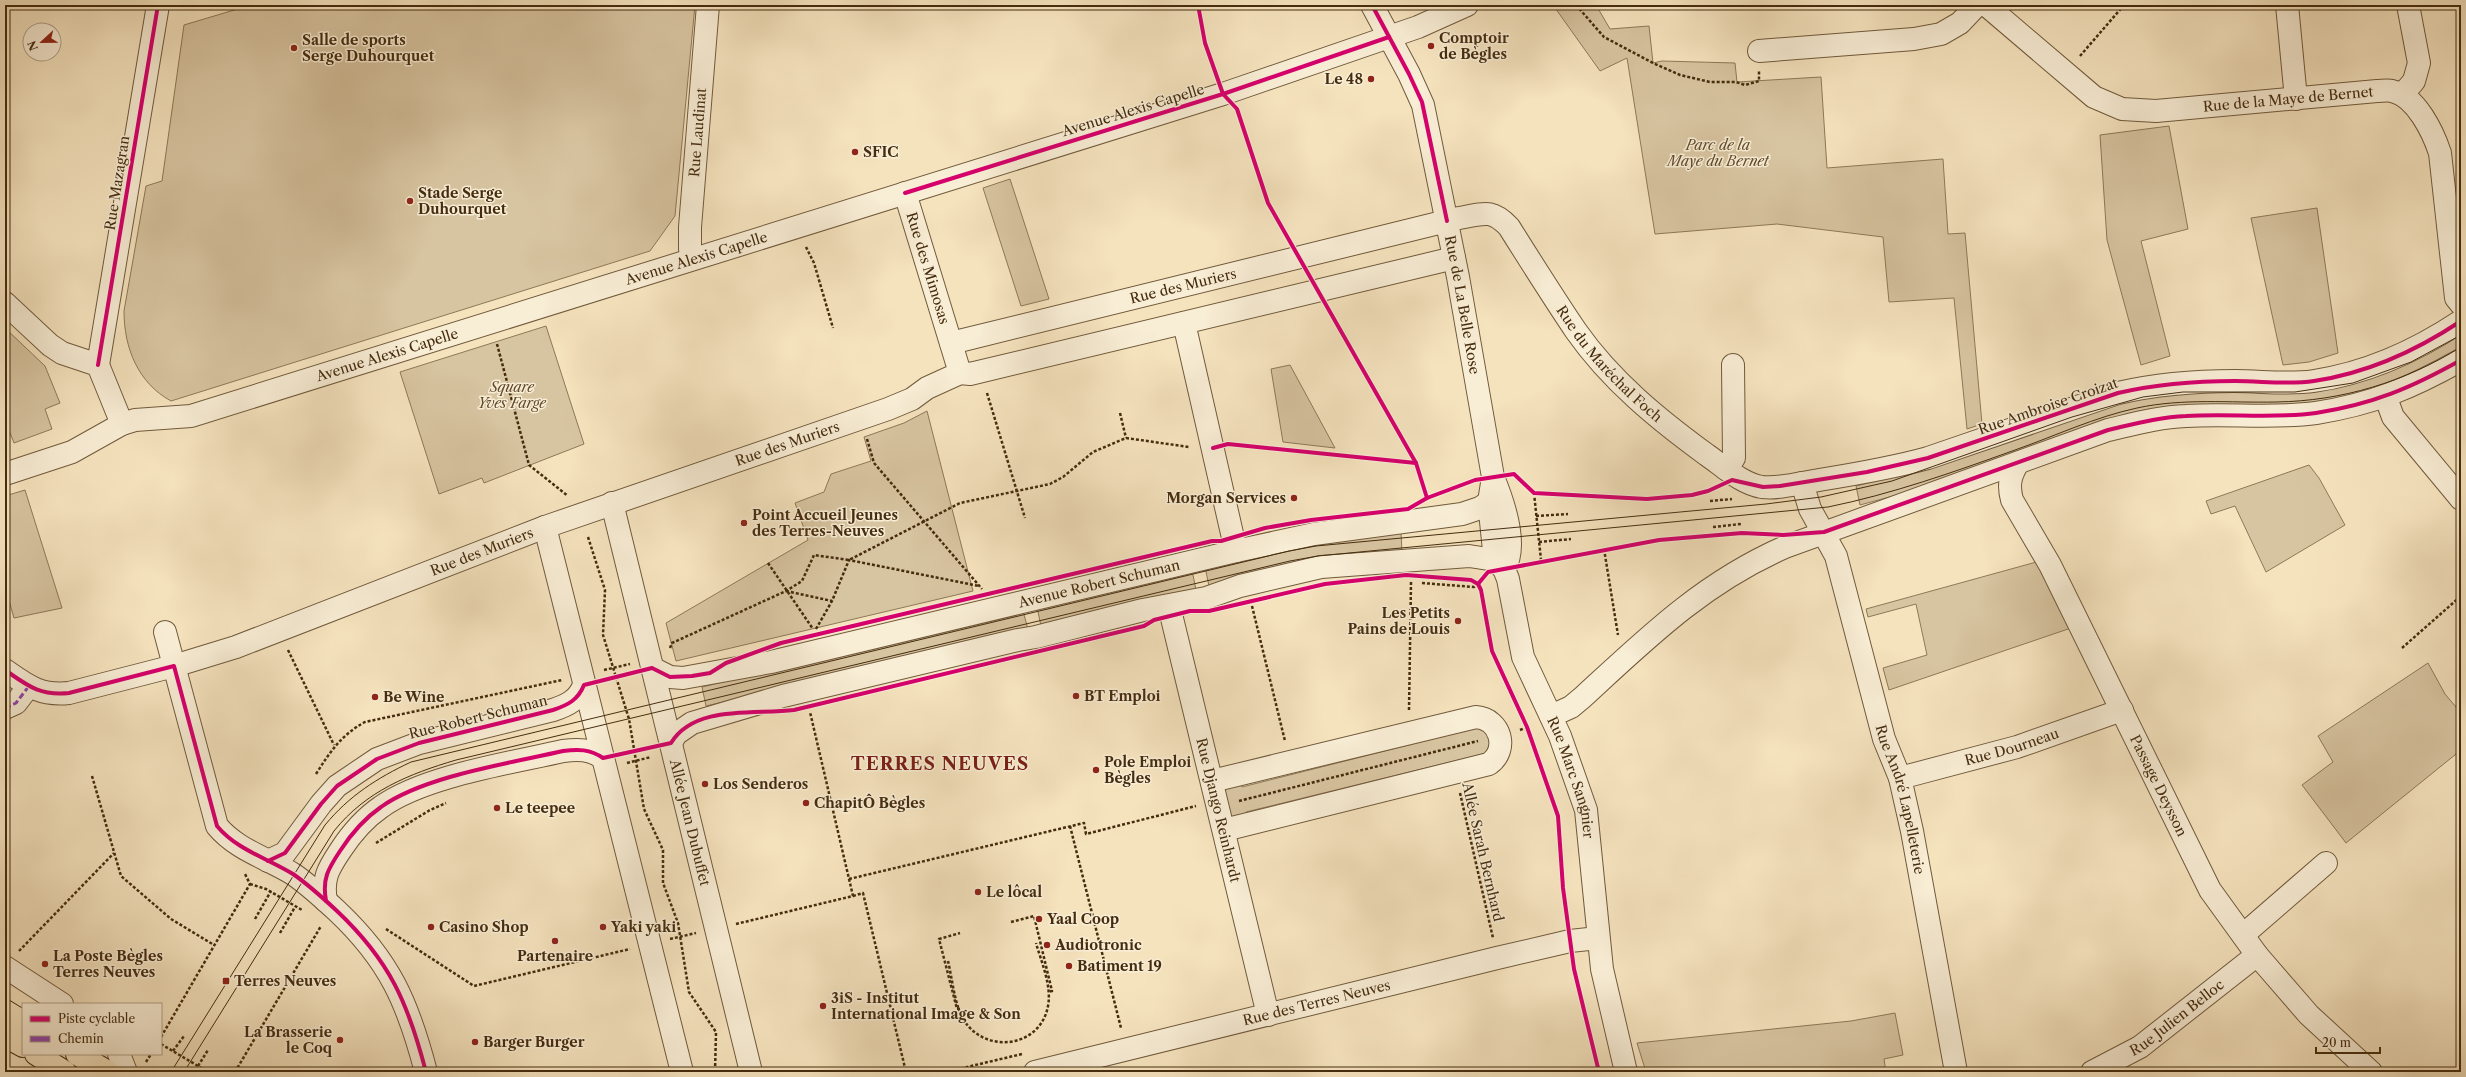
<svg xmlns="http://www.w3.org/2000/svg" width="2466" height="1077" font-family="'Libre Caslon Text',serif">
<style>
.green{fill:#d7c4a0;stroke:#8e7858}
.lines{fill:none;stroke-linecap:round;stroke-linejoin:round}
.minor-casing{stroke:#715a3b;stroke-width:24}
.major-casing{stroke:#452c0f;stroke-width:24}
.path{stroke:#452c0f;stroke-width:2.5;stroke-dasharray:3 2;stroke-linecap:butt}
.minor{stroke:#f8edd5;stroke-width:22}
.major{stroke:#f5e3be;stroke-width:22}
.tram{stroke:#452c0f;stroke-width:1}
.quiet{stroke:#8e44ad;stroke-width:3;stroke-dasharray:6 3;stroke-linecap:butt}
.cycleway-casing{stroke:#f8edd5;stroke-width:6}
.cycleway{stroke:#d6006c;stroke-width:4}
.poi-dot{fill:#8f2418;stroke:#f8edd5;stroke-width:1.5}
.labels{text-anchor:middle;stroke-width:3;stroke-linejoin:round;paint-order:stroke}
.poi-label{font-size:14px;font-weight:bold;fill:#452c0f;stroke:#f8edd5;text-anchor:start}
.street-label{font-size:14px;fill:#452c0f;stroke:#f8edd5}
.park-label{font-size:14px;font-style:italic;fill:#624a2c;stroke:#f8edd5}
.district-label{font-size:18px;font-weight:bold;letter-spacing:1px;fill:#7a1f14;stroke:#f8edd5}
</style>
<rect width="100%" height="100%" fill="#f5e3be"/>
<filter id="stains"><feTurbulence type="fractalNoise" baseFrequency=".005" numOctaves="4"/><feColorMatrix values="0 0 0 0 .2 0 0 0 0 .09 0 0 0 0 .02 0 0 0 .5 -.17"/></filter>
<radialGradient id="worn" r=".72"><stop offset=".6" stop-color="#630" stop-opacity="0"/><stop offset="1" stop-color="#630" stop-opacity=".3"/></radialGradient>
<g class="green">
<path d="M251 5H695L675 216 650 251 171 401C138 383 124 348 124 311L146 186 162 181 184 25Z"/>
<path d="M1553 5H1596L1610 29 1649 26 1653 63 1662 61 1735 63 1737 82 1821 77 1827 168 1943 159 1948 234 1965 233 1982 424 1967 429 1954 298 1889 302 1883 237 1777 224 1655 234 1627 58 1600 71Z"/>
<path d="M2169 126 2188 229 2141 241 2170 356 2141 365 2107 240 2100 135Z"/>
<path d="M1010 179 1049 299 1021 306 983 188Z"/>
<path d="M2317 208 2338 353 2309 362 2283 365 2251 218Z"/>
<path d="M546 326 584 444 484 483 482 478 439 494 400 372Z"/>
<path d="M5 328 45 366 60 403 45 409 52 429 14 443 7 425 5 426Z"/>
<path d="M2461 328V352L2444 362 2336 403 2215 408 1860 505 1856 486 1903 474 2133 396 2286 388Z"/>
<path d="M1290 365 1335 448 1283 442 1271 369Z"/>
<path d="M927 411 973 591 676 661 666 623 808 540 795 503 824 492 831 474 871 461 864 437 904 423Z"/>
<path d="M2309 465 2319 478 2345 525 2266 572 2235 506 2211 514 2206 501Z"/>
<path d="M25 490 62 608 14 618 5 587V496Z"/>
<path d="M1401 533 1402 552 1209 586 1205 567 1288 548Z"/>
<path d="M2040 561 2074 627 1889 690 1883 668 1927 655 1916 604 1868 617 1866 609Z"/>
<path d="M1192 570 1196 590 1041 626 1037 607Z"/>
<path d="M1023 611 1028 629 706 706 702 687Z"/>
<path d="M2428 663 2445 694 2461 713V750L2346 843 2302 785 2333 762 2318 736Z"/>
<path d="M1480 727C1490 736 1492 741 1487 753L1246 812 1248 818 1231 820 1223 787 1239 781 1242 787Z"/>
<path d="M1895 1013 1903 1055 1884 1059 1886 1072H1646L1637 1043 1851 1021Z"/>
</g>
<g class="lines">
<defs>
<g id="minor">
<path id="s1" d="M1372 5 1409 74 1423 105 1458 277 1493 477C1503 501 1519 545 1504 569"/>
<path id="s2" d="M1986 5 2094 97 2122 109 2156 111 2377 91C2381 91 2388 90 2392 91 2416 96 2433 132 2440 153L2456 298 2461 304"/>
<path d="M2287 5 2296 99"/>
<path d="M1759 51 1914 39 1941 34 1960 23 1977 5"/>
<path d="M2402 95 2414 81 2419 63 2408 5"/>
<path id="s3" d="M692 259 690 249V227L708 5"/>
<path d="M5 303 50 345 62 353 98 365 122 424"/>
<path d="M1184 323 1236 551"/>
<path id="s4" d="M951 343 1459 218C1483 214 1491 208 1509 227 1531 262 1553 297 1576 331 1611 381 1659 420 1707 455 1723 466 1742 484 1762 487 1780 489 1801 483 1819 480 1856 474 1892 468 1928 458L2118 393C2157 384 2196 381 2235 381 2262 381 2288 385 2314 381 2368 373 2416 351 2461 321"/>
<path d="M98 365 158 5"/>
<path d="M960 373 970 374 1454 258"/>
<path d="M2386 398 2393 417 2461 499"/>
<path id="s5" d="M2018 463C2010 476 2008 485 2012 500L2050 565 2210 890 2257 955 2309 1015 2371 1072"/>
<path d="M1726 469 1734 458 1733 365"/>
<path id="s6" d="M5 474 72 452 122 424 135 420 191 416 1223 94 1418 27 1467 5"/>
<path id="s7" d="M1493 477 1489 502 1495 560 1504 569 1508 579 1523 657 1560 736 1586 810 1602 969 1626 1072"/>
<path id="s8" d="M1802 483 1810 509 1836 556 1884 739 1900 778 1912 831 1956 1072"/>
<path id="s9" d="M612 503 751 1072"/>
<path d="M545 527 682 1072"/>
<path id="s10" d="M1169 606 1268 1015"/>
<path d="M165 632 217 826C237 850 267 858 293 874 309 885 323 898 337 911 390 961 408 1003 426 1072"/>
<path id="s11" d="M652 668 670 677 683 678 771 662 1236 551 1314 534 1462 514 1480 508 1489 502"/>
<path id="s12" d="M5 670C28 686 40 696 69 693L174 666 236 647 545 527 888 409 912 399 927 388 960 373 905 193"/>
<path d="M5 708 16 703 29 686"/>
<path d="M1551 716 1571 707 1583 697C1648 637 1703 583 1785 547L2108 430C2134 424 2159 417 2186 416 2229 413 2273 419 2316 413 2373 404 2411 388 2461 360"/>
<path d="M671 743 676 734 692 723 783 696 1018 640 1036 637 1143 610 1206 598 1240 586 1321 567 1469 556 1495 560"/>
<path id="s13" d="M1900 778 2017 747 2122 710"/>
<path d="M1212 781 1476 717C1501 719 1509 750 1489 764L1224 830"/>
<path d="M268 861 285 853 321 804 337 786 377 759 419 743 553 710C568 705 578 700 584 685"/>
<path d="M326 901C322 879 328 869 340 851 351 834 365 818 381 807 424 776 511 763 563 751 578 749 590 749 603 758"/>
<path d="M2243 935 2326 863"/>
<path d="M5 967 62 1004"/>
<path d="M119 1054 126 1072"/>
<path id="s14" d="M1035 1072 1497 958 1570 941 1598 938"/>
<path id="s15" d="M2092 1072 2140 1047 2257 955"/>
</g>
<g id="major">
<path d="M5 1011 23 1022"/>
<path d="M5 1036 23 1046"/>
<path d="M36 1054 65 1072"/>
<path d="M77 1054 108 1072"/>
</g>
</defs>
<use href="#minor" class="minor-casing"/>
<use href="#major" class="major-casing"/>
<g class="path">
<path d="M1576 5 1604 37 1653 63 1680 75 1710 82H1736L1745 85 1759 81V71"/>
<path d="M2080 56 2124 5"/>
<path d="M806 247 814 263 833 328"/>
<path d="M497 344 529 465 568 496"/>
<path d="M987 393 1025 518"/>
<path d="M1120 413 1126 438"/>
<path d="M867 439 874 463 982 589"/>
<path d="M1518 478 1534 493C1578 495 1677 507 1714 487"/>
<path d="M1440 493 1470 482"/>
<path d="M1534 493 1541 560"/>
<path d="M1710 501 1732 499"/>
<path d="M1536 516 1568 514"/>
<path d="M1713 527 1741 524"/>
<path d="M588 537 605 590 603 635 629 719 644 809 663 850V883L678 923 689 992 716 1032 715 1072"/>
<path d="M1539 542 1571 539"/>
<path d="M1604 549 1618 635"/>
<path d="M768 563 813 629"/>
<path d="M1530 563 1659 540 1742 533"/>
<path d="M1422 583 1474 587 1482 580"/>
<path d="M786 591 832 601"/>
<path d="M1252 606 1285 741"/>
<path d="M816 629 832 601 849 560 979 586"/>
<path d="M670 648 672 643 786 591 802 581 814 555 849 560 960 503 1050 484 1063 477 1093 452 1126 438 1189 447"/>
<path d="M2402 648 2461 596"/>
<path d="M288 650 334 745"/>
<path d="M604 670 630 664"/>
<path d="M1409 710 1411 582"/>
<path d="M1520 730 1527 727"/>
<path d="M627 763 651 757"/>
<path d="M316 774C330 752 341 735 365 722L562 680"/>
<path d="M92 776 121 876 171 919 214 945"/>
<path d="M1460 793 1493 938"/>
<path d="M1239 801 1478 741"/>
<path d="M1070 826 1121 1028"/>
<path d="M376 843 430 810 446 803"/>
<path d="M849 879 1084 823 1086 834 1196 806"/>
<path d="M250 884 266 889 302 910"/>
<path d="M853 896 863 893 906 1072"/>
<path d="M255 919 271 891"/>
<path d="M1011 922 1034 916 1052 991 1048 992"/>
<path d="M736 924 853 896 810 712"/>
<path d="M386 929 474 986 630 949"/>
<path d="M280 933 295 907"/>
<path d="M670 939 696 933"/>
<path d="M19 951 114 853"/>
<path d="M948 961C952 978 954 999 961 1015 980 1055 1040 1050 1048 1006 1052 986 1041 961 1036 943"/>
<path d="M960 1009H957L939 939 960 933"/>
<path d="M161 1037 250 884 245 874"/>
<path d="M161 1044 208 1072"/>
<path d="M173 1051 184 1036"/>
<path d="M146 1062 151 1054"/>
<path d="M198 1066 208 1050"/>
<path d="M235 1072 321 926"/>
<path d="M946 1072 1022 1054"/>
</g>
<use href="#minor" class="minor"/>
<use href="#major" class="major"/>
<g class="tram">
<path d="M171 1072 325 825C349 796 377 778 411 762L1289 551 1316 546 1766 504 1821 497 1892 481 2072 417 2143 397 2183 392H2295L2353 383 2411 362 2461 335"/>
<path d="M184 1072 334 831C366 791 409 774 456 760L1290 561 1318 556 1828 507C1892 494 1954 472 2015 450 2055 436 2095 417 2137 408 2183 398 2230 403 2276 402 2342 401 2405 382 2461 347"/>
</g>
<path class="quiet" d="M5 708 16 703 29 686"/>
<defs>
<g id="cycleway">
<path d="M1198 5 1205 43 1223 94 1237 109 1268 203 1416 463 1427 498"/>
<path d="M1372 5 1409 74 1422 102 1447 221"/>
<path d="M905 193 1223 94 1389 37"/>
<path d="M98 365 158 5"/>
<path d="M1213 448 1228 444 1416 463"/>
<path d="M1478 584 1488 572 1659 540 1742 533 1783 535 1824 532 2108 430C2134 424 2159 417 2186 416 2229 413 2273 419 2316 413 2373 404 2411 388 2461 360"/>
<path d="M5 670C28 686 40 696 69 693L174 666 217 826C237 850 267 858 293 874 309 885 323 898 337 911 390 961 408 1003 426 1072"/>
<path d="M268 861 285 853 321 804 337 786 377 759 419 743 553 710C568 705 578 700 584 685L652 668 670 677 692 676 710 673 726 663 781 643 1212 541H1221L1265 528 1311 520 1408 509 1427 498 1475 480 1514 474 1534 493 1647 499 1692 495 1708 491 1732 480 1763 487 1780 486 1867 472 1928 458 2118 393C2157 384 2196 381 2235 381 2262 381 2288 385 2314 381 2368 373 2416 351 2461 321"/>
<path d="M326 901C322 879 328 869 340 851 351 834 365 818 381 807 424 776 511 763 563 751 578 749 590 749 603 758L671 743C695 704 756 715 794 710L1144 626 1154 620 1190 611H1209L1325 584 1406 575 1471 580 1478 584 1481 590 1492 651 1527 727 1558 816 1563 888 1574 969 1599 1072"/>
</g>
</defs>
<use href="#cycleway" class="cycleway-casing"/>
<use href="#cycleway" class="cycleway"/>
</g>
<g class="poi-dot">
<circle cx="1431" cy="46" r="4"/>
<circle cx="294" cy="48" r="4"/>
<circle cx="1371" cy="79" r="4"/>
<circle cx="855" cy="152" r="4"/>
<circle cx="410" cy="201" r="4"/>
<circle cx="1294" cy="498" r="4"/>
<circle cx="744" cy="523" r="4"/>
<circle cx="1458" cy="621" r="4"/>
<circle cx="1076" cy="696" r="4"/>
<circle cx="375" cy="697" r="4"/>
<circle cx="1096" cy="770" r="4"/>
<circle cx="705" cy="784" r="4"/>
<circle cx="806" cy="803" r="4"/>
<circle cx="497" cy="808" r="4"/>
<circle cx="978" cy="892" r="4"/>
<circle cx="1039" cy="919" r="4"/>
<circle cx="431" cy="927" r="4"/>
<circle cx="603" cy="927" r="4"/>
<circle cx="555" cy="941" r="4"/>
<circle cx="1047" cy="945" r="4"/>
<circle cx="45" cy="964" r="4"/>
<circle cx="1069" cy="966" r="4"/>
<rect x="222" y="977" width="8" height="8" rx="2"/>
<circle cx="823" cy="1006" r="4"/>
<circle cx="340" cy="1040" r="4"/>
<circle cx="475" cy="1042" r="4"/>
</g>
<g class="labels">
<g class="poi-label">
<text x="1439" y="43">Comptoir<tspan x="1439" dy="16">de Bègles</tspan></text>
<text x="302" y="45">Salle de sports<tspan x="302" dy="16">Serge Duhourquet</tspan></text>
<text x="1363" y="84" text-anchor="end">Le 48</text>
<text x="863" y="157">SFIC</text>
<text x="418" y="198">Stade Serge<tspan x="418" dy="16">Duhourquet</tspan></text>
<text x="1286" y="503" text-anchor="end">Morgan Services</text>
<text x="752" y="520">Point Accueil Jeunes<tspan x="752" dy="16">des Terres-Neuves</tspan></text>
<text x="1450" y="618" text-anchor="end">Les Petits<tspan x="1450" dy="16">Pains de Louis</tspan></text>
<text x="1084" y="701">BT Emploi</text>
<text x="383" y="702">Be Wine</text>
<text x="1104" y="767">Pole Emploi<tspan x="1104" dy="16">Bègles</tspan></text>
<text x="713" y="789">Los Senderos</text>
<text x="814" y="808">ChapitÔ Bègles</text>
<text x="505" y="813">Le teepee</text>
<text x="986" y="897">Le lôcal</text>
<text x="1047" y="924">Yaal Coop</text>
<text x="439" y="932">Casino Shop</text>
<text x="611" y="932">Yaki yaki</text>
<text x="1055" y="950">Audiotronic</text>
<text x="53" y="961">La Poste Bègles<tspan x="53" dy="16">Terres Neuves</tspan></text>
<text x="555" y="961" text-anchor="middle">Partenaire</text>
<text x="1077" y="971">Batiment 19</text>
<text x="234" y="986">Terres Neuves</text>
<text x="831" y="1003">3iS - Institut<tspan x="831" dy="16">International Image &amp; Son</tspan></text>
<text x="332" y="1037" text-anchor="end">La Brasserie<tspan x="332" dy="16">le Coq</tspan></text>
<text x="483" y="1047">Barger Burger</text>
</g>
<g class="street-label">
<text dy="5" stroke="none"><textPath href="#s2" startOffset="339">Rue de la Maye de Bernet</textPath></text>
<text transform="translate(1133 110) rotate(-17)" y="5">Avenue Alexis Capelle</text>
<text dy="5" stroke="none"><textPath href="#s3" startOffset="127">Rue Laudinat</textPath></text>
<text transform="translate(117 183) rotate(-81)" y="5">Rue Mazagran</text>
<text dy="5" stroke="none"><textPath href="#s6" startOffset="727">Avenue Alexis Capelle</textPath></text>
<text transform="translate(928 268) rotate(73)" y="5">Rue des Mimosas</text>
<text dy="5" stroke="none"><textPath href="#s4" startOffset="239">Rue des Muriers</textPath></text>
<text dy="5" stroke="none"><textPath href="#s1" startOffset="316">Rue de La Belle Rose</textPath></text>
<text dy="5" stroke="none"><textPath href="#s6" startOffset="403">Avenue Alexis Capelle</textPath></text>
<text dy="5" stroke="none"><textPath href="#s4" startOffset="748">Rue du Maréchal Foch</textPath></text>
<text transform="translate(2048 406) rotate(-19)" y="5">Rue Ambroise Croizat</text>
<text dy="5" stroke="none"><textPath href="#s12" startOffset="831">Rue des Muriers</textPath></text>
<text dy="5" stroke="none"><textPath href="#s12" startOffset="507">Rue des Muriers</textPath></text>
<text dy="5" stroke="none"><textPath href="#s11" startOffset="460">Avenue Robert Schuman</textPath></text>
<text transform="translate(478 717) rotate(-14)" y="5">Rue Robert Schuman</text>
<text dy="5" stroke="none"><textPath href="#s13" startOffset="116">Rue Dourneau</textPath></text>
<text dy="5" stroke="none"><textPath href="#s7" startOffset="317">Rue Marc Sangnier</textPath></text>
<text dy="5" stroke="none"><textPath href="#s5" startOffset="360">Passage Deysson</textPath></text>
<text dy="5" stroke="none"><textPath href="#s8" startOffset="333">Rue André Lapelleterie</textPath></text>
<text dy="5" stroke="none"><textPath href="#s10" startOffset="210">Rue Django Reinhardt</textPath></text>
<text dy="5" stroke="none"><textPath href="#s9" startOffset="329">Allée Jean Dubuffet</textPath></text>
<text transform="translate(1483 852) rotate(77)" y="5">Allée Sarah Bernhard</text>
<text dy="5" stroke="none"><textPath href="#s14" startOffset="290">Rue des Terres Neuves</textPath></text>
<text dy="5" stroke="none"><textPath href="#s15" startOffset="101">Rue Julien Belloc</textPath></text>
</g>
<g class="park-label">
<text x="1718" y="150">Parc de la<tspan x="1718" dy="16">Maye du Bernet</tspan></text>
<text x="512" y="392">Square<tspan x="512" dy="16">Yves Farge</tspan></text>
</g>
<g class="district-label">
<text x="940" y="770">TERRES NEUVES</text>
</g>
</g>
<rect width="2466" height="1077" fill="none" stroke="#f5e3be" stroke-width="20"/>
<rect x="6" y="6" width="2454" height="1065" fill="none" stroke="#452c0f" stroke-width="2"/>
<rect x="10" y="10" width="2446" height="1057" fill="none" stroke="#452c0f"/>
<rect x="22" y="1003" width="140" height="52" fill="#f8edd5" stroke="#b0a086"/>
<rect x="30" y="1016" width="20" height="6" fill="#d6006c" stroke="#b0a086"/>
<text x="58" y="1023" font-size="12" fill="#452c0f">Piste cyclable</text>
<rect x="30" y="1036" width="20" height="6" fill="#8e44ad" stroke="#b0a086"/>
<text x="58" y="1043" font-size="12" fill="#452c0f">Chemin</text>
<g transform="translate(42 42) rotate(248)"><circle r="19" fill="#f8edd5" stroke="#b0a086"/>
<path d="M0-3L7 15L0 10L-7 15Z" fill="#8f2418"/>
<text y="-6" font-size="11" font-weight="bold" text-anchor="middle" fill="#452c0f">N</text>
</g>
<path d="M2316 1047v6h64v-6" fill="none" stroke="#452c0f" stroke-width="2"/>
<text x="2322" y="1047" font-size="12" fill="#452c0f" stroke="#f8edd5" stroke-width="3" paint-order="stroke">20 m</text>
<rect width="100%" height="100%" filter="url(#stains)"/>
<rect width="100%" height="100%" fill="url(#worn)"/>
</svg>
